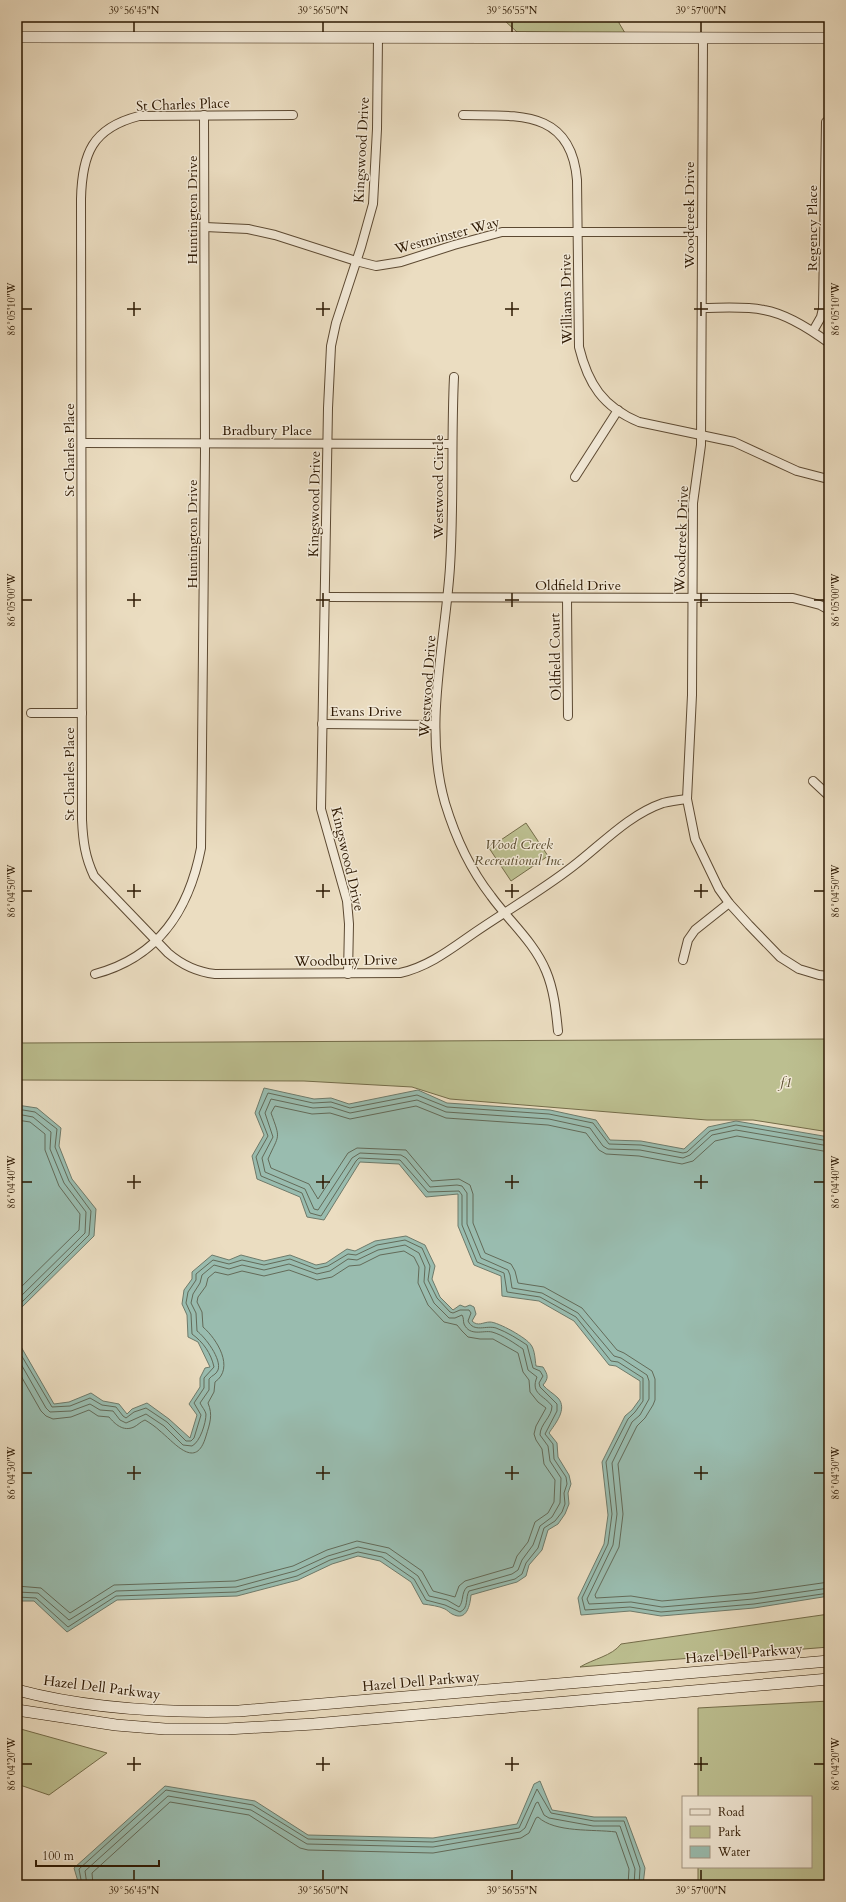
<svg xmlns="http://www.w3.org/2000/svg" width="846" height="1902" font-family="Cardo,serif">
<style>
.green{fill:#bcbf90;stroke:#746c49}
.water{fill:#99bcaf;stroke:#6e7a6a}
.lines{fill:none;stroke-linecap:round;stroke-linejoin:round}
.shore{stroke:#636a58;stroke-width:1}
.street-casing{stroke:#5c4932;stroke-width:10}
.secondary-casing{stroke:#2d1802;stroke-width:12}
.street{stroke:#f2e9d7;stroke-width:8}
.secondary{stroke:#f2e9d7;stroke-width:11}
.ticks{fill:none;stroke:#2d1802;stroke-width:1.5}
.labels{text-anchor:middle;stroke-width:3;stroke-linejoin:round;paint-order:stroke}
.street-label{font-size:14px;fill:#2d1802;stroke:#f2e9d7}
.park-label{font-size:14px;font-style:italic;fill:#584a2d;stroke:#f2e9d7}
.neatline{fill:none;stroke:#2d1802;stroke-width:1.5}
.ticks-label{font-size:10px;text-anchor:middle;fill:#2d1802}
</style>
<rect width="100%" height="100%" fill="#ebddc1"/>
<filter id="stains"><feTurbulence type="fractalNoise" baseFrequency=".005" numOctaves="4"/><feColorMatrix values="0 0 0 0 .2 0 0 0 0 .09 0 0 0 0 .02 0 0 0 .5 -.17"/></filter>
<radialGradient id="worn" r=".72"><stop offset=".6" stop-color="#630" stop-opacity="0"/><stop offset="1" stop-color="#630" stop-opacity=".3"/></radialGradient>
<g class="green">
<path d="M503 17H619V23L625 33 517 32 505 21Z"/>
<path d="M17 58 22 60V1043L829 1039V1132L753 1120H707L450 1099 412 1087 304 1081 17 1080Z"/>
<path d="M526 823 548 856 511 881 489 848Z"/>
<path d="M829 1614V1647L580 1667C593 1659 612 1656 621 1644Z"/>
<path d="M829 1701V1885H698V1867H811V1797H698V1708Z"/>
<path d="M17 1728 107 1753 49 1795 17 1784Z"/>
</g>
<g class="water">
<path d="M264 1088 314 1099 331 1098 349 1104 418 1090 447 1103 550 1110 596 1120 610 1140 641 1141 684 1149 708 1127 736 1121 829 1137V1596L754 1608 661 1616 630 1611 581 1615 578 1598 604 1544 608 1515 602 1462 625 1416 632 1410 640 1399V1381L616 1366 609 1365 574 1321 539 1301 502 1296 501 1276 474 1265 458 1226V1194L426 1197 399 1164 360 1162 324 1220 307 1217 300 1197 257 1179 252 1156 264 1135 255 1113Z"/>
<path d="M17 1105 37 1108 61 1128 59 1146 72 1179 96 1209 94 1236 20 1309V1345L54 1404 69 1402 91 1393 103 1401 119 1404 127 1414 132 1409 147 1403 169 1419 190 1438 197 1415 189 1404 200 1387V1378L205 1368 210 1367 198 1342 188 1337 187 1315 182 1304 184 1290 192 1279V1272L212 1255 229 1260 241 1255 264 1261 290 1255 316 1265 326 1263 347 1249 355 1251 375 1241 406 1236 425 1245 435 1266 432 1279 440 1297 453 1310 460 1305 465 1307 470 1305 474 1307 476 1314 472 1321C478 1327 483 1322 490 1322 498 1322 527 1338 531 1345 535 1350 535 1360 536 1366L543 1367C548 1375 549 1378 543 1385 547 1390 553 1393 558 1398 568 1409 555 1424 549 1433L557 1443 558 1457 569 1475 571 1484 568 1493 569 1504 565 1514 558 1524 548 1530 542 1550 529 1565 526 1576 517 1582 471 1595C470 1605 467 1622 452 1614 450 1613 447 1610 445 1609 439 1606 430 1605 423 1604L411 1582 380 1561 358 1556 332 1564 298 1580 237 1596 117 1600 67 1632 34 1601H17Z"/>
<path d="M540 1781 552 1810 594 1817H626L645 1868 643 1885H79L74 1868 165 1786 255 1801 308 1835 433 1838 517 1824 534 1784Z"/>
</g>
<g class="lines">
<g class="shore">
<path d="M17 1109 35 1112 57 1129 55 1147 69 1181 91 1211 89 1235 17 1307"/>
<path d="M17 1114 33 1117 51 1132 50 1149 64 1183 86 1212 85 1233 17 1300"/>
<path d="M17 1120 30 1122 45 1134V1150L59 1186 80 1214 79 1230 17 1291"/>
<path d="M829 1141 736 1125 710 1131 687 1152 683 1153 641 1145 609 1144 593 1123 549 1114 447 1107 417 1095 350 1108 331 1102 313 1103 268 1093 259 1113 268 1136 256 1157 261 1176 302 1193 310 1213 321 1216 356 1161 359 1158 400 1160 428 1192 459 1191 462 1195V1225L477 1262 504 1273 507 1292 540 1297 576 1317 611 1361 618 1362 643 1378V1401L635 1412 628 1419 606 1462 612 1514 608 1544 582 1598 585 1610 630 1607 661 1612 754 1604 829 1593"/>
<path d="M829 1146 736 1130 712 1135 690 1155 683 1158 640 1150 608 1149 603 1146 590 1128 549 1119 446 1112 417 1100 350 1113 331 1107 313 1108 271 1099 265 1113 273 1137 262 1158 265 1172 305 1189 314 1209 318 1210 352 1158 360 1153 401 1155 406 1158 430 1187 457 1185 462 1186 467 1193V1224L481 1258 508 1270 510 1275 512 1288 542 1293 578 1313 614 1356 621 1358 647 1375 649 1381V1399L640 1415 632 1422 612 1463 617 1514 613 1545 587 1599 589 1604 631 1602 662 1607 753 1599 829 1588"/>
<path d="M829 1152 737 1136 715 1141 693 1161 682 1164 639 1156 606 1154 599 1150 586 1133 548 1125 446 1118 416 1106 350 1119 330 1113 312 1114 275 1106 271 1113C281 1140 279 1134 268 1159L271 1168 309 1184 318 1199 348 1153 357 1148 406 1150 432 1181 459 1179 470 1185 473 1194V1223L485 1253 511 1264 515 1271 518 1283 544 1287 582 1308 617 1350 624 1353 652 1371 655 1379V1400L653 1405 645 1418 637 1426 618 1464 623 1514 619 1547 595 1595 596 1598 631 1596 662 1601 752 1593 829 1582"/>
<path d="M17 1348 52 1407 70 1406 90 1398 102 1405 116 1407 123 1416 126 1418 134 1412 146 1408 167 1422 186 1441H191L194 1438 201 1415 194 1403 204 1388V1378L214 1367C211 1353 203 1342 192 1334L191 1314 186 1303 188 1292 196 1280V1274L213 1260 229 1264 242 1260 264 1265 290 1259 316 1269 328 1266 348 1254 356 1255 377 1245 405 1240 422 1248 430 1266 428 1280 437 1298 450 1312 453 1313 460 1310H469L471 1313 468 1321C474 1333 486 1325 496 1328 507 1332 518 1339 527 1345L533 1368 540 1371 543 1376 539 1383 540 1387 557 1404V1411L545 1434 553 1444 554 1459 566 1477 567 1484 564 1493 565 1504 562 1512 555 1521 544 1528 538 1548 526 1563 522 1574 515 1579 469 1591C465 1598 469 1608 460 1612L445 1605 426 1600 414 1579 382 1557 358 1552 330 1560 297 1576 236 1592 116 1596 68 1627 36 1598 17 1597"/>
<path d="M17 1357 46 1408 50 1412 71 1411 90 1404 100 1410 113 1411 120 1420 126 1423 146 1414 164 1426 183 1445 192 1446C200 1442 206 1423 206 1414 205 1410 202 1407 200 1403L209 1390V1379C212 1375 216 1375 218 1370 222 1359 205 1337 197 1331L196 1313 191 1303 193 1294 200 1283 202 1275 214 1265 229 1269 242 1265 264 1270 289 1264 317 1274 330 1271 348 1259 357 1260 378 1250 405 1245 419 1253 425 1267 424 1282 434 1303 449 1318H455L462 1315C464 1318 463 1321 464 1324 470 1337 483 1330 492 1332 503 1335 514 1343 523 1349L528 1370 537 1377C530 1394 544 1395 552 1406 552 1417 540 1424 540 1435L548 1446 550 1461 561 1478 560 1503 552 1517 540 1526 533 1545 522 1560 518 1570 512 1574 467 1587C461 1593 464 1601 459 1607L447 1600 429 1596 418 1576 386 1553 358 1547 328 1556 295 1571 236 1587 116 1591 69 1620 38 1593 17 1592"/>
<path d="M17 1369 41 1411 46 1416 53 1419 71 1417 89 1410 98 1416 109 1417C115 1424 123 1432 134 1427 138 1425 140 1422 145 1420 150 1423 156 1427 160 1431 175 1443 196 1471 206 1436 210 1423 213 1415 208 1403L214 1392 215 1382C235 1368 217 1339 203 1327L202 1312 197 1302 198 1297 206 1286 208 1278 215 1272 228 1275 242 1271 264 1276 289 1270 317 1280 332 1277 349 1266 360 1265 380 1255 404 1251 414 1257 419 1267 418 1283 428 1305 444 1322 457 1325 462 1331 468 1337 480 1339H493L518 1353 523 1372 529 1380 530 1392 538 1402 546 1408 536 1426 534 1434 536 1440 542 1449 544 1464 555 1480 554 1502 548 1513 535 1522 528 1542 517 1556 513 1567 465 1581 459 1586 455 1597 433 1591 422 1571 389 1548 357 1541 327 1550 293 1566 235 1581 114 1585 70 1613 41 1588 17 1586"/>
<path d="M82 1885 79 1869 166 1790 253 1805 308 1839 433 1842 519 1828 537 1789 551 1813 594 1821H624L640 1868 639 1885"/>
<path d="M87 1885 85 1871 168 1796 251 1810 307 1844 433 1847 520 1832 525 1828 536 1803 538 1802 544 1815 549 1818 593 1826H620L635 1869 634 1885"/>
<path d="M93 1885 92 1873 170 1802 249 1815 300 1848 308 1850 433 1853 521 1838 529 1833 536 1818 538 1817C555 1833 593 1829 616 1832L629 1869 628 1885"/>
</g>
<defs>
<g id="street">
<path d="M703 38 701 445 693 503 692 695 687 799 695 839 719 889 729 903 749 925 780 957 799 969 819 975 829 976"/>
<path d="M293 115 139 116C92 128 82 154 81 199L82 820C83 841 85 857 94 876L168 953C182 965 197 972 215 974L400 973C428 967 451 949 474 933 506 911 541 891 572 867 601 845 628 815 663 803 671 801 679 800 687 799"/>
<path d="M463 115C518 116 571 109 577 180L579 347C588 384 603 407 639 422L734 442 797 471 828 479"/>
<path d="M205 227 248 229 275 235 356 261 376 266 401 262 454 245 502 232H702"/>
<path d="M702 308C722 308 744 306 764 310 787 314 810 329 829 343"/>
<path d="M813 331 821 317 823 308 826 122"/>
<path d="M454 377C451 440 454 504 450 567 445 645 423 726 445 803 455 836 470 869 491 896 509 921 534 942 546 971 554 990 556 1011 558 1031"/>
<path d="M82 443 451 444"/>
<path d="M575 477 618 410"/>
<path d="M326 597 793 598 820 605 829 610"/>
<path d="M567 598 568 716"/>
<path d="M31 713H82"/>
<path d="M322 724 435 725"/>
<path d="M813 781 829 796"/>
<path d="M683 960 688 940 695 930 729 903"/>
<path d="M95 974C159 957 189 910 201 848L205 451 204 115"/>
<path d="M348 974 349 924 347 901 321 809 328 408 331 346 336 323 361 247 373 204 377 129 378 37"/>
</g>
<g id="secondary">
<path d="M17 37 829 38"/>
<path d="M17 1690C88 1709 165 1713 239 1711L829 1661"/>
<path d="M17 1710 116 1725 165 1729H227L314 1724 829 1679"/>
</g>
</defs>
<use href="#street" class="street-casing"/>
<use href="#secondary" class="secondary-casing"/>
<use href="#street" class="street"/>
<use href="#secondary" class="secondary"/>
</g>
<path class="ticks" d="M134 22V32M323 22V32M512 22V32M701 22V32M134 302V316M323 302V316M512 302V316M701 302V316M22 309H32M127 309H141M316 309H330M505 309H519M694 309H708M814 309H824M134 593V607M323 593V607M512 593V607M701 593V607M22 600H32M127 600H141M316 600H330M505 600H519M694 600H708M814 600H824M134 884V898M323 884V898M512 884V898M701 884V898M22 891H32M127 891H141M316 891H330M505 891H519M694 891H708M814 891H824M134 1175V1189M323 1175V1189M512 1175V1189M701 1175V1189M22 1182H32M127 1182H141M316 1182H330M505 1182H519M694 1182H708M814 1182H824M134 1466V1480M323 1466V1480M512 1466V1480M701 1466V1480M22 1473H32M127 1473H141M316 1473H330M505 1473H519M694 1473H708M814 1473H824M134 1757V1771M323 1757V1771M512 1757V1771M701 1757V1771M22 1764H32M127 1764H141M316 1764H330M505 1764H519M694 1764H708M814 1764H824M134 1870V1880M323 1870V1880M512 1870V1880M701 1870V1880"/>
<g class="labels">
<g class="street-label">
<text transform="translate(183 104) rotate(-2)" y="5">St Charles Place</text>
<text transform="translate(361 150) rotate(-87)" y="5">Kingswood Drive</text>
<text transform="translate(192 210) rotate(-90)" y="5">Huntington Drive</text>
<text transform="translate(689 215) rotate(-90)" y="5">Woodcreek Drive</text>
<text transform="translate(812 228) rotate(-90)" y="5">Regency Place</text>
<text transform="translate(447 235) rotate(-15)" y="5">Westminster Way</text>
<text transform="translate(566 299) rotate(-91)" y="5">Williams Drive</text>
<text x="267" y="435">Bradbury Place</text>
<text transform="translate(69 450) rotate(-90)" y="5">St Charles Place</text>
<text transform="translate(438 487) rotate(-90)" y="5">Westwood Circle</text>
<text transform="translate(314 504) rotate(-89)" y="5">Kingswood Drive</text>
<text transform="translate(192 534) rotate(-90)" y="5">Huntington Drive</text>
<text transform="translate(681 539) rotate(-88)" y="5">Woodcreek Drive</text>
<text x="578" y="590">Oldfield Drive</text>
<text transform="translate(555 657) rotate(-91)" y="5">Oldfield Court</text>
<text transform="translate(427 686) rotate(-86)" y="5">Westwood Drive</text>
<text x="366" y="716">Evans Drive</text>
<text transform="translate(69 774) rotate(-90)" y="5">St Charles Place</text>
<text transform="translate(348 859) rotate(77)" y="5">Kingswood Drive</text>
<text transform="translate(346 960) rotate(-1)" y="5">Woodbury Drive</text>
<text transform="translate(744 1653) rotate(-5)" y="5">Hazel Dell Parkway</text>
<text transform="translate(421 1681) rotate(-5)" y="5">Hazel Dell Parkway</text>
<text transform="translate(102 1687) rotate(7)" y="5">Hazel Dell Parkway</text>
</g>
<g class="park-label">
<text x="519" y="849">Wood Creek<tspan x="519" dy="16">Recreational Inc.</tspan></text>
<text x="786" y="1087">f1</text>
</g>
</g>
<rect width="846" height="1902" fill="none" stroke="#ebddc1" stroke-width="44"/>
<rect x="682" y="1796" width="130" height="72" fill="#f2e9d7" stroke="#a39582"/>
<rect x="690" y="1809" width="20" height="6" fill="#f2e9d7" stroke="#a39582"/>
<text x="718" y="1816" font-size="12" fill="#2d1802">Road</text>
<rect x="690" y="1826" width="20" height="12" fill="#bcbf90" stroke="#a39582"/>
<text x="718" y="1836" font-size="12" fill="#2d1802">Park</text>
<rect x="690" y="1846" width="20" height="12" fill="#99bcaf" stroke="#a39582"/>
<text x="718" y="1856" font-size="12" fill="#2d1802">Water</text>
<path d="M36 1860v6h123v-6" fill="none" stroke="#2d1802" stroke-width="2"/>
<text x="42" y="1860" font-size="12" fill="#2d1802" stroke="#f2e9d7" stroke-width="3" paint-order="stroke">100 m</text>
<rect x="22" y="22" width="802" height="1858" class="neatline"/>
<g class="ticks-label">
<text x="134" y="14">39°56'45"N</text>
<text x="323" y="14">39°56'50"N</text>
<text x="512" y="14">39°56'55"N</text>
<text x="701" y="14">39°57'00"N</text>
<text transform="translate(835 309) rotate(-90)" y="4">86°05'10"W</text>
<text transform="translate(11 309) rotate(-90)" y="4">86°05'10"W</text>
<text transform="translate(11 600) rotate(-90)" y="4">86°05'00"W</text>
<text transform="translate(835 600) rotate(-90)" y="4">86°05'00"W</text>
<text transform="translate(835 891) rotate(-90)" y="4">86°04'50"W</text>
<text transform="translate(11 891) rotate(-90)" y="4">86°04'50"W</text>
<text transform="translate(835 1182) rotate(-90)" y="4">86°04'40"W</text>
<text transform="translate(11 1182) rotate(-90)" y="4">86°04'40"W</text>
<text transform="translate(11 1473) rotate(-90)" y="4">86°04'30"W</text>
<text transform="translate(835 1473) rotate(-90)" y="4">86°04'30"W</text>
<text transform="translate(11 1764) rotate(-90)" y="4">86°04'20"W</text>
<text transform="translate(835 1764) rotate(-90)" y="4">86°04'20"W</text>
<text x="134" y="1894">39°56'45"N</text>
<text x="323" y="1894">39°56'50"N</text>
<text x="512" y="1894">39°56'55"N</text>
<text x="701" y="1894">39°57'00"N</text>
</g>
<rect width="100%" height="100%" filter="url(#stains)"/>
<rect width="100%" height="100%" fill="url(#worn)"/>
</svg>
